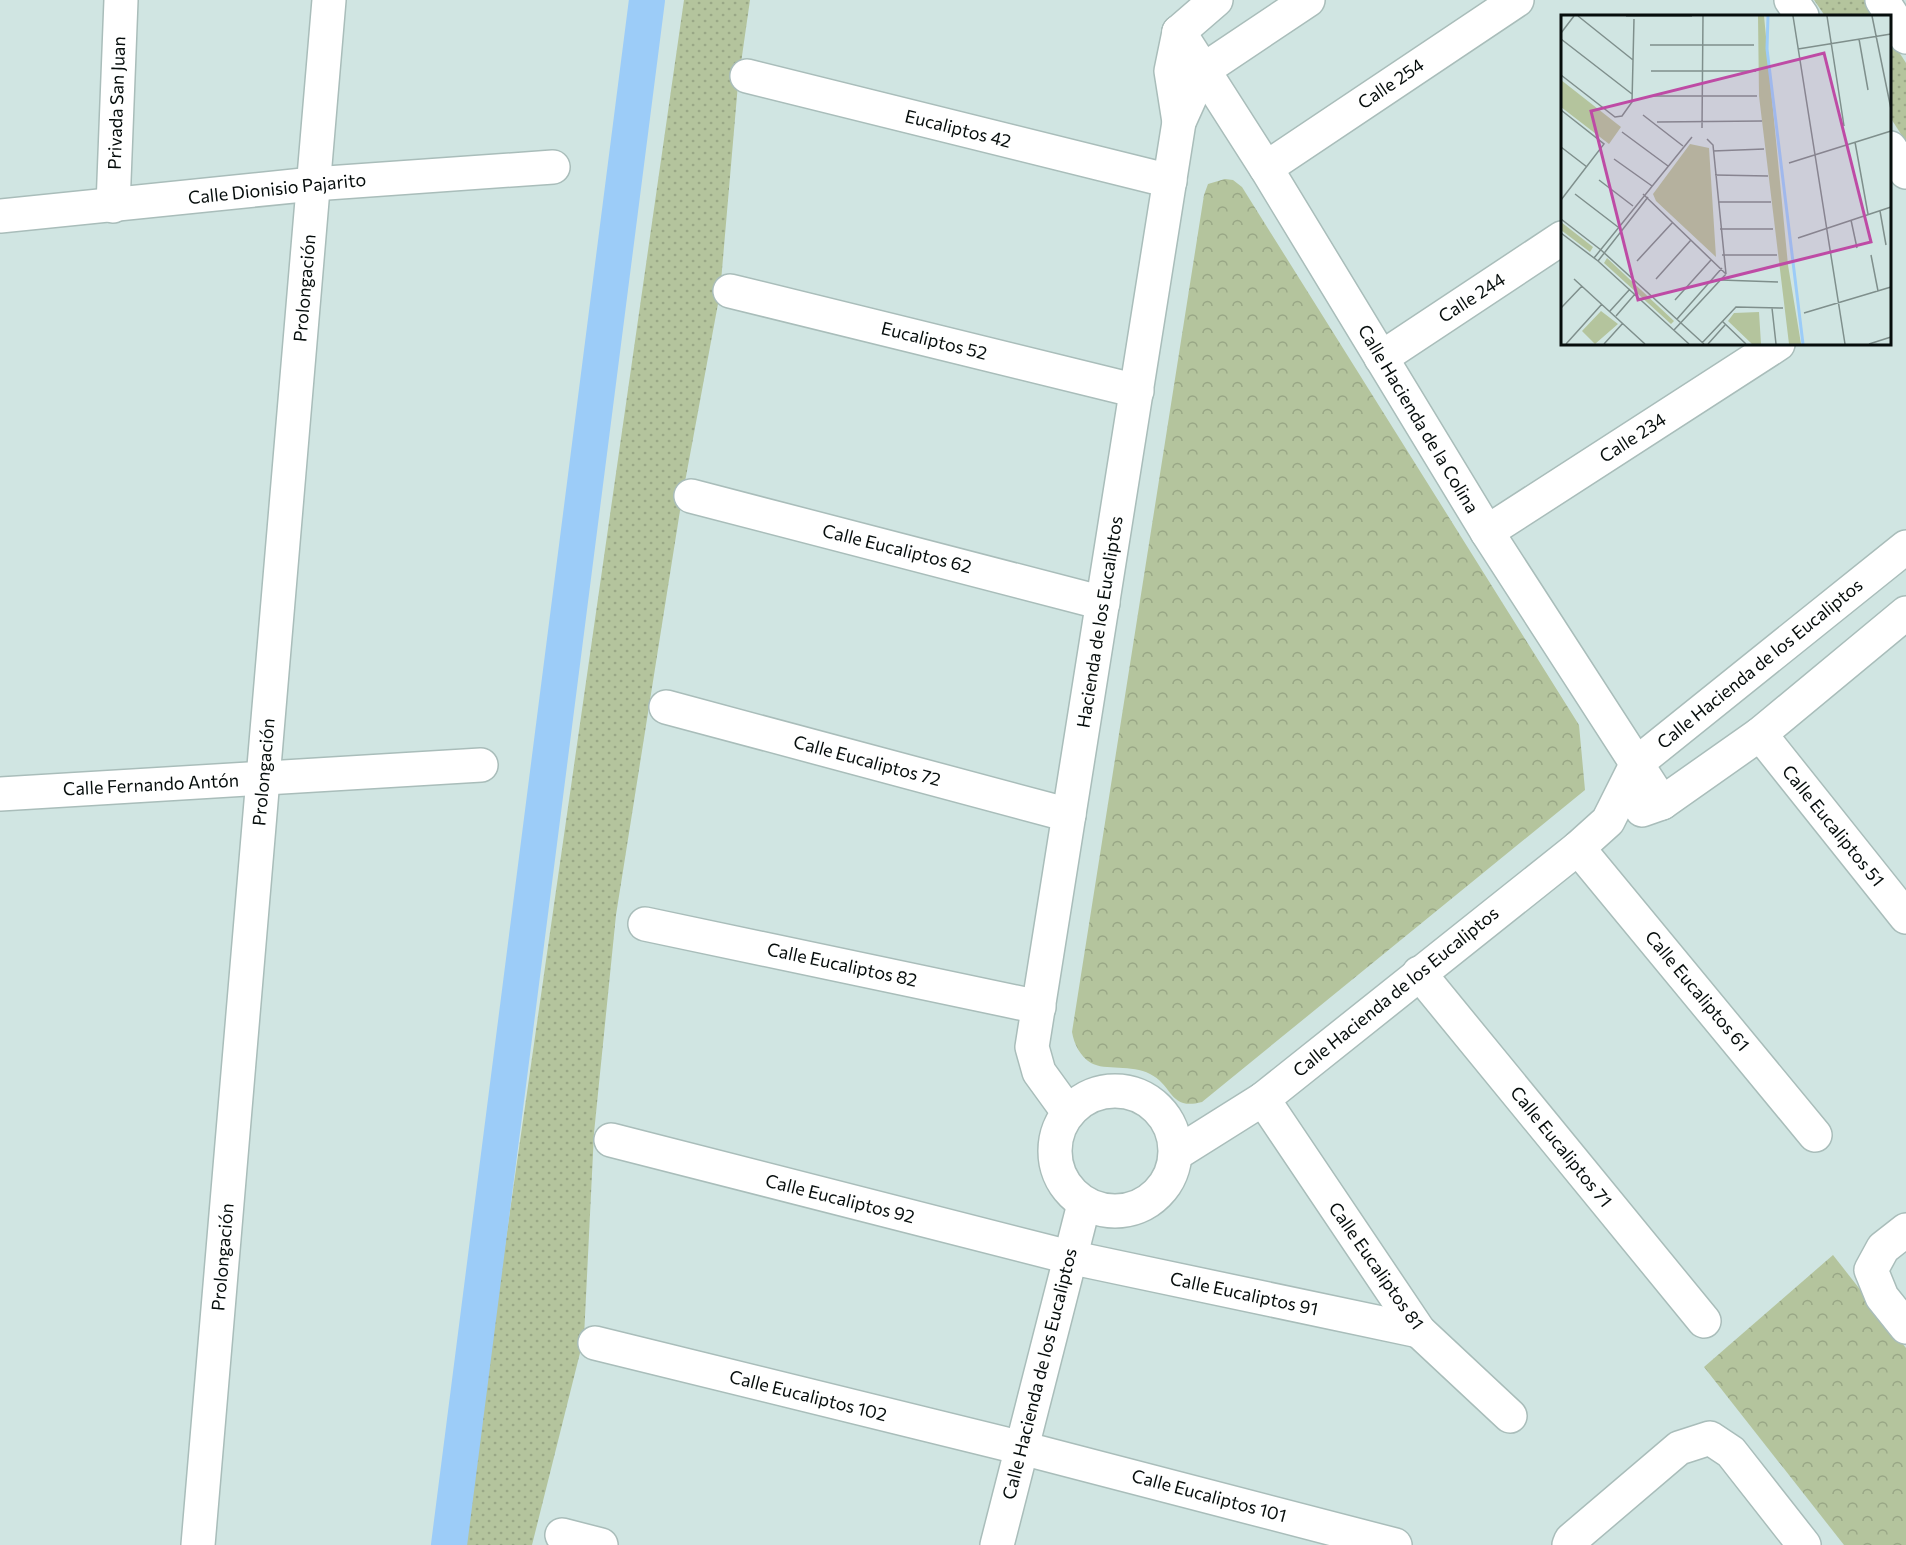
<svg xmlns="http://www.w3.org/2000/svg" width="1906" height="1545" font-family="Commissioner,sans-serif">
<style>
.grass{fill:url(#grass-dots)}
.park{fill:url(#park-crowns)}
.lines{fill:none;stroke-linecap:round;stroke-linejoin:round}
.canal{stroke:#9cccf8;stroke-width:36}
.minor-casing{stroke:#a9bdba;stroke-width:36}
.minor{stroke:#fff;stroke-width:33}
.labels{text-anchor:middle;stroke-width:6;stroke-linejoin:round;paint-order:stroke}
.street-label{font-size:18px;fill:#060d0c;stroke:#fff}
.inset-river{fill:none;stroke:#9cccf8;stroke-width:3}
.inset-road{fill:none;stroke:#7f8f8c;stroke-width:1.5}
.view{fill:#be4ba5;fill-opacity:0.15;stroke:#be4ba5;stroke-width:3}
.inset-edge{fill:none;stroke:#060d0c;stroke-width:3}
</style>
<defs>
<pattern id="grass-dots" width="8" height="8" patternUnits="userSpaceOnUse" patternTransform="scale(1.5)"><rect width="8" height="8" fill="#b4c49d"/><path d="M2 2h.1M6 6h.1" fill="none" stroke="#99a786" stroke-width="1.8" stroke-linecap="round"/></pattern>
<pattern id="park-crowns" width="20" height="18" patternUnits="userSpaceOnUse" patternTransform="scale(1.5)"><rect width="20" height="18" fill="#b4c49d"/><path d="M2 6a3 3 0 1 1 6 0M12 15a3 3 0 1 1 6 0" fill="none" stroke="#99a786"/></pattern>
</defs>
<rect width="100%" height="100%" fill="#d0e5e2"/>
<g class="grass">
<path d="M684 0H750L738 84 720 293 682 498 616 915 594 1133 584 1337 532 1545H462Z"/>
<path d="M1814 0H1865L1875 16H1825Z"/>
<path d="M1890 38 1906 63V142L1890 117Z"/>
</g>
<g class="park">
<path d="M1225 179 1233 180 1242 187 1579 725 1585 790 1202 1102C1169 1111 1173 1085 1150 1074 1132 1064 1105 1071 1091 1063 1080 1056 1074 1044 1072 1032L1204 195 1208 184Z"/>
<path d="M1833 1255 1906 1348V1545H1844L1704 1367Z"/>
</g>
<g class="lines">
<path class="canal" d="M449 1545 647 0"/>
<defs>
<g id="minor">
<path d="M1791 0 1802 16"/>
<path d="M1882 0 1906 37"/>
<path d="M1179 32 1266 168 1487 532 1662 803"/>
<path d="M1179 32 1171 71 1179 122"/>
<path d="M1179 32 1216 0"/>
<path d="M747 76 1170 181"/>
<path d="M1890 148 1906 172"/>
<path d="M1266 168 1517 0"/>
<path d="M113 206 121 0"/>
<path d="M0 216 313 184 553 167"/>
<path d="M730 291 1137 391"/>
<path d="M1381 358 1562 238"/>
<path d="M691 496 1103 603"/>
<path d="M1487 532 1778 344"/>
<path d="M666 707 1069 815"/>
<path d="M1760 734 1906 917"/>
<path d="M0 794 481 765"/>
<path d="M1642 810 1662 803 1760 734 1906 613"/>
<path d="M1578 848 1815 1135"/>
<path d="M645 924 1039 1007"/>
<path d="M1419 973 1704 1321"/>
<circle cx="1115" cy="1151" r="60"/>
<path d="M1263 1099 1419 1331 1510 1416"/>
<path d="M1068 1112 1039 1072 1032 1047 1179 122 1202 71 1308 0"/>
<path d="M611 1140 1069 1257 1419 1331"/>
<path d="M1177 1153 1263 1099 1578 848 1608 821 1637 763 1906 547"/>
<path d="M1906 1230 1883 1248 1871 1270 1882 1297 1906 1327"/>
<path d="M595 1343 1022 1448 1395 1545"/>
<path d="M562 1535 601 1545"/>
<path d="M198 1545 329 0"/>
<path d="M997 1545 1084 1204"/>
<path d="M1569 1545 1571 1540 1679 1448 1710 1438 1731 1452 1804 1545"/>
</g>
</defs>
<use href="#minor" class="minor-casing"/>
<use href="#minor" class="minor"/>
</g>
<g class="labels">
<g class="street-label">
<text transform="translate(1391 84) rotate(-34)" y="6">Calle 254</text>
<text transform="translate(117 103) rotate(-88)" y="6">Privada San Juan</text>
<text transform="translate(958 129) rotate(14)" y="6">Eucaliptos 42</text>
<text transform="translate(277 189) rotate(-6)" y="6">Calle Dionisio Pajarito</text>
<text transform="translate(305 288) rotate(-85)" y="6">Prolongación</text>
<text transform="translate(1472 298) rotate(-33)" y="6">Calle 244</text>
<text transform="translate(934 341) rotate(14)" y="6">Eucaliptos 52</text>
<text transform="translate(1418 419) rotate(59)" y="6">Calle Hacienda de la Colina</text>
<text transform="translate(1633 438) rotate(-33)" y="6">Calle 234</text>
<text transform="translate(897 549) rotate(14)" y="6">Calle Eucaliptos 62</text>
<text transform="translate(1100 622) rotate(-81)" y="6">Hacienda de los Eucaliptos</text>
<text transform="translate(1760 664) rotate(-39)" y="6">Calle Hacienda de los Eucaliptos</text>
<text transform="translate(867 761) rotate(15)" y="6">Calle Eucaliptos 72</text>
<text transform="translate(264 772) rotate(-85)" y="6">Prolongación</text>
<text transform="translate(151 785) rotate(-3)" y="6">Calle Fernando Antón</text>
<text transform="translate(1833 826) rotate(51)" y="6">Calle Eucaliptos 51</text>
<text transform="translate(842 965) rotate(12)" y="6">Calle Eucaliptos 82</text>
<text transform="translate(1697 991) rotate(50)" y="6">Calle Eucaliptos 61</text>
<text transform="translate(1396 992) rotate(-39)" y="6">Calle Hacienda de los Eucaliptos</text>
<text transform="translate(1561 1147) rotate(51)" y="6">Calle Eucaliptos 71</text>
<text transform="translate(840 1199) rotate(14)" y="6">Calle Eucaliptos 92</text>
<text transform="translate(223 1257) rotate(-85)" y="6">Prolongación</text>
<text transform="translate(1376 1266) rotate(55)" y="6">Calle Eucaliptos 81</text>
<text transform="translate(1244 1294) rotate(12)" y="6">Calle Eucaliptos 91</text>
<text transform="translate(1040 1374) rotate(-76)" y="6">Calle Hacienda de los Eucaliptos</text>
<text transform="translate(808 1396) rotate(14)" y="6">Calle Eucaliptos 102</text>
<text transform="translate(1209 1496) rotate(15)" y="6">Calle Eucaliptos 101</text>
</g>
</g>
<g transform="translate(1561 15)">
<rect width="330" height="330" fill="#d0e5e2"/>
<path d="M197 1H203L227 250 240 329H228L198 81ZM0 207 32 232 29 237 0 215ZM46 243 113 306 110 309 43 248ZM40 296 57 309 34 329 21 316ZM198 297 200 329H191L167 306 173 298Z" fill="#b4c49d"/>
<path d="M0 65 60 112 48 129 0 92ZM129 129 148 133 155 242 95 186 92 179Z" fill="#b4c49d"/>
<path class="inset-river" d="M207 1 206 34 242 329"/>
<path class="inset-road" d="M17 1 72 45M65 1H131M232 1 284 329M266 1 283 111M311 1 330 94M0 18 13 1M0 24 71 79M298 24 307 75M89 30H193M237 34 330 19M90 56H195M0 60 54 102 61 101 71 87 73 4M88 81H196M0 95 43 129 0 185M82 100 122 131M96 107 201 106M141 113 142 1M61 117 107 151M146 124 152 130 165 259M294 127 307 199M0 132 26 152M152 136 203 134M53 144 91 171M228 148 330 116M154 160 207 161M38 165 72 191M14 179 57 212M82 179 165 259M157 187H210M319 196 325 230M0 204 40 235 143 329M290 205 296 233M159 214H212M0 218 37 246 128 329M237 223 330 192M161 240H216M310 240 317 276M33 243 131 122M37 246 87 182M76 246 112 207M13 264 84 329M95 264 130 225M160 265 217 267M114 285 150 245M0 293 21 271M211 293 215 329M49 296 69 274M243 298 330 272M55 301 74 279M116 304 161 253M161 306 185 329M113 315 165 259M141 328 175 292 222 293M5 329 41 289M43 329 62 308M147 329 164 310M308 329 330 322"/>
<path class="view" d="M263 38 310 227 77 285 30 96Z"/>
<rect width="330" height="330" class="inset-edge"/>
</g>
</svg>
